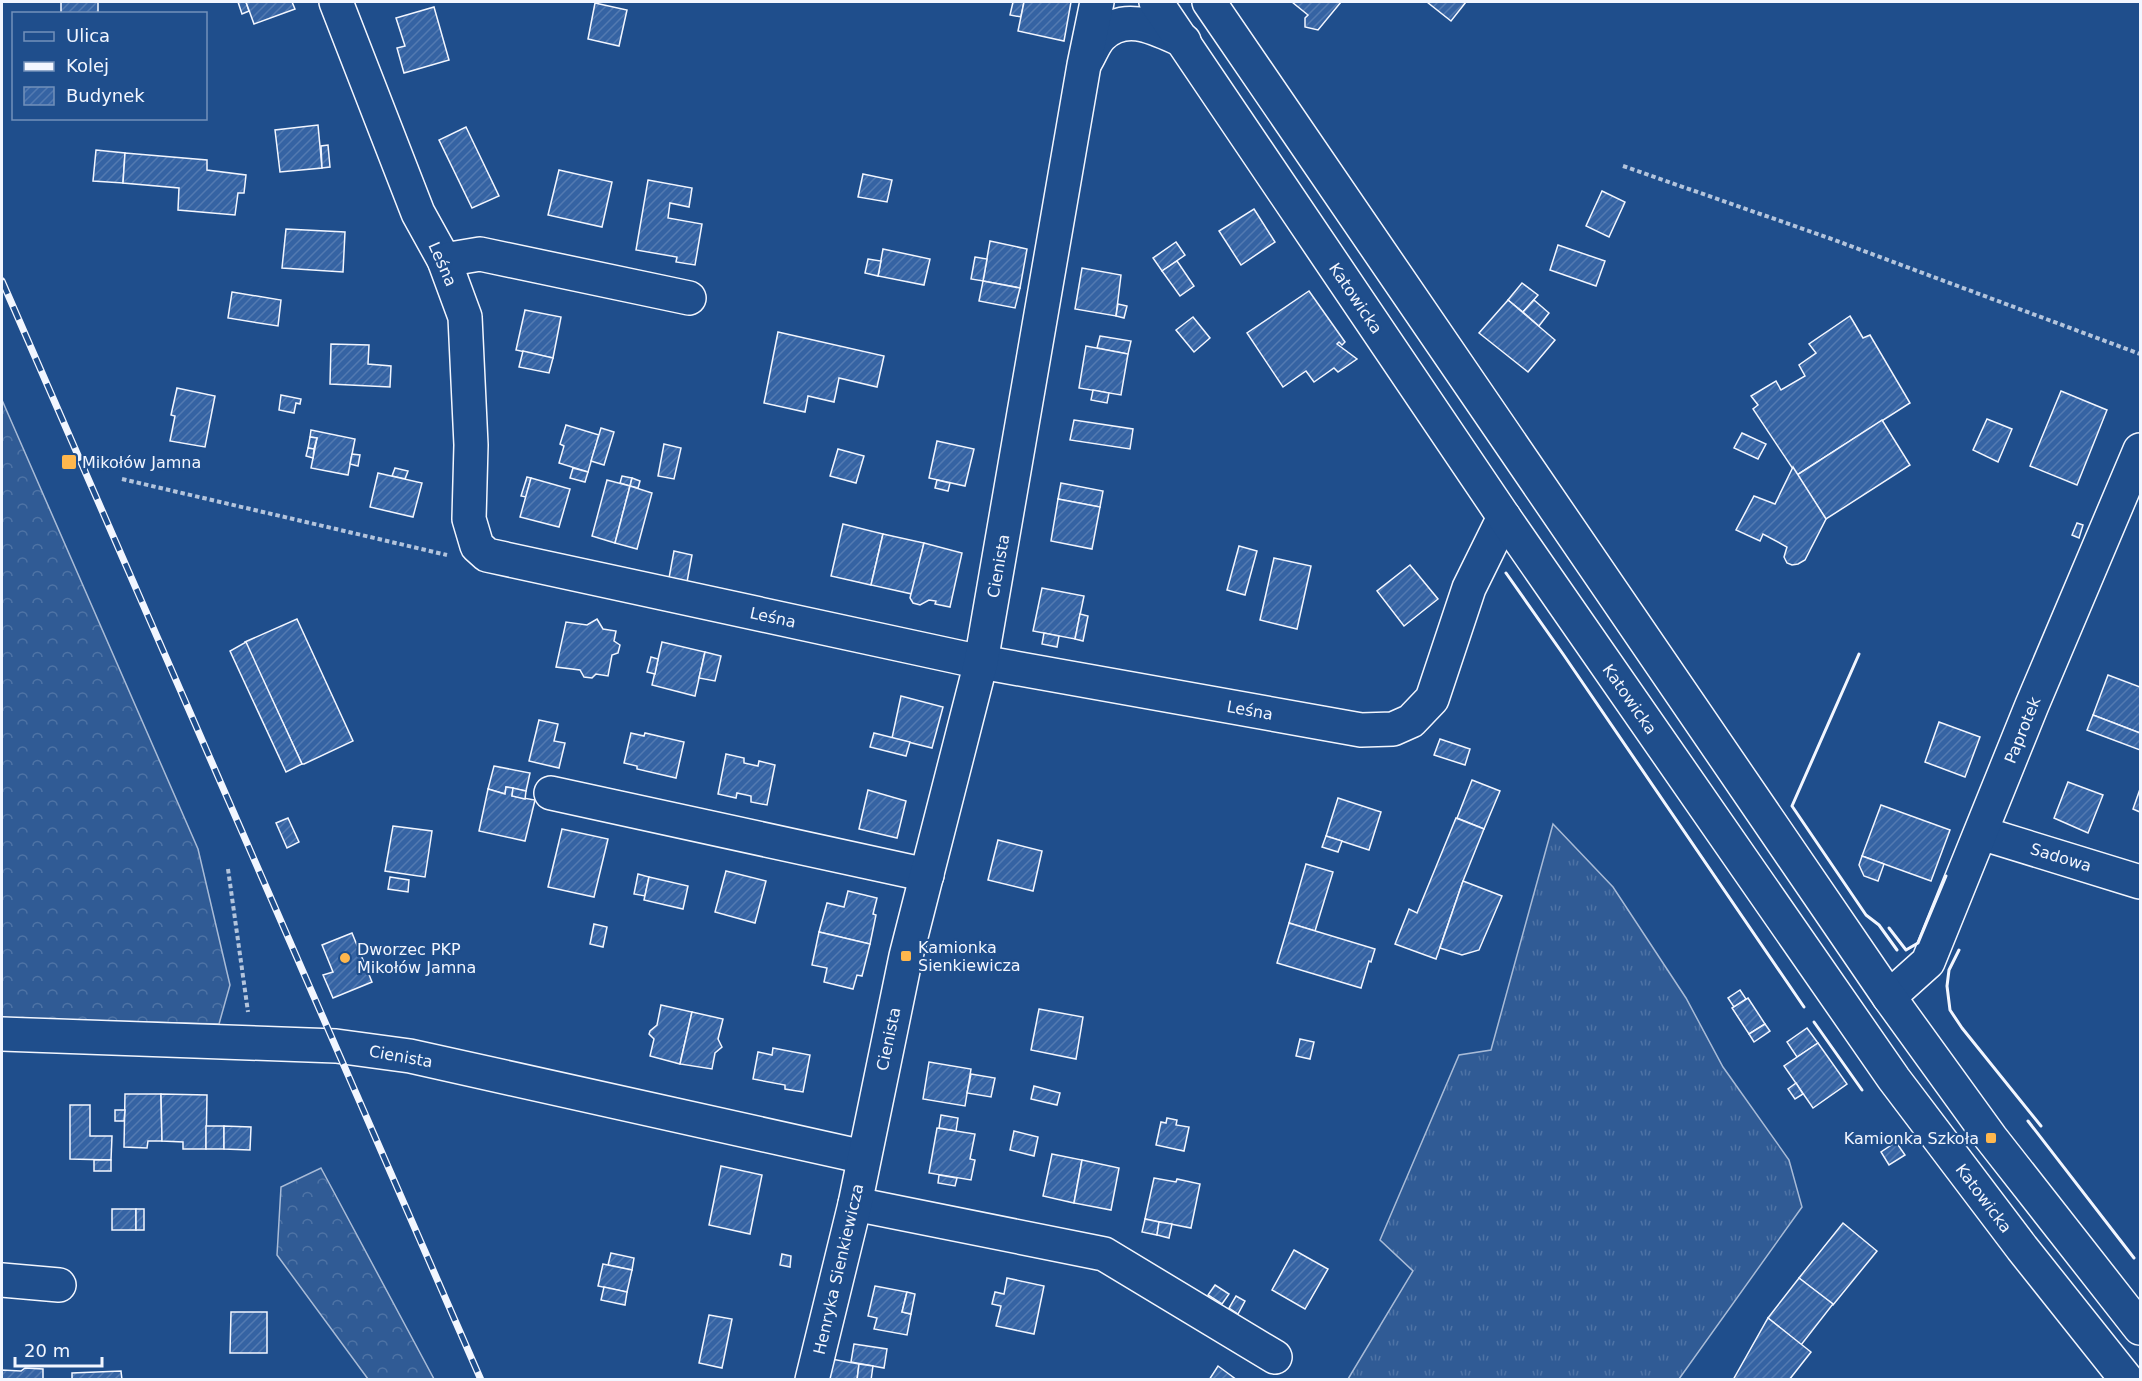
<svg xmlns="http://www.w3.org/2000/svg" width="2142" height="1381" font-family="'DejaVu Sans',sans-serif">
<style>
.grass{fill:url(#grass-tufts);stroke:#a8bbd7;stroke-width:1.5}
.forest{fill:url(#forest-crowns);stroke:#a8bbd7;stroke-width:1.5}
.building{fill:url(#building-hatch);stroke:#f2f6ff;stroke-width:1.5}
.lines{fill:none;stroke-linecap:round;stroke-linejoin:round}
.minor-casing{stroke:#f2f6ff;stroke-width:36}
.major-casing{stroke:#f2f6ff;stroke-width:36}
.path{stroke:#b3c4dc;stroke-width:4;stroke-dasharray:4.5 3;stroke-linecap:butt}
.minor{stroke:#1f4e8c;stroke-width:33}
.major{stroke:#1f4e8c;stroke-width:33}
.rail-casing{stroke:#f2f6ff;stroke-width:7}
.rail{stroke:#1f4e8c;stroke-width:4.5;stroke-dasharray:14;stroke-linecap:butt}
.wall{stroke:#f2f6ff;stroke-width:3}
.poi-dot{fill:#ffb74d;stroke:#1f4e8c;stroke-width:2}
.labels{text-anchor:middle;stroke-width:4.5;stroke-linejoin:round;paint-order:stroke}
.street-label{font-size:16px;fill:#f2f6ff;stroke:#1f4e8c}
.poi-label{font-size:16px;fill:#f2f6ff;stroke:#1f4e8c;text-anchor:start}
</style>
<defs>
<pattern id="grass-tufts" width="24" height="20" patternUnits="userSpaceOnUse" patternTransform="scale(1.5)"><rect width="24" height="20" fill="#305b95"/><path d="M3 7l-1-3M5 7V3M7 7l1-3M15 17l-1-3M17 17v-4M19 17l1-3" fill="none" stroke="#4e73a5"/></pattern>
<pattern id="forest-crowns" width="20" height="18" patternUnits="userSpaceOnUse" patternTransform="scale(1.5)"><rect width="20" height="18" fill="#305b95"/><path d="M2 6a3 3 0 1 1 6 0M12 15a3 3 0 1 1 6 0" fill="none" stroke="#4e73a5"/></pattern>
<pattern id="building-hatch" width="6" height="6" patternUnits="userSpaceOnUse" patternTransform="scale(1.5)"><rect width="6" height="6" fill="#3563a3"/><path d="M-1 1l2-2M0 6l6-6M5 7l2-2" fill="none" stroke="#537ab1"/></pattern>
</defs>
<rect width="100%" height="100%" fill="#1f4e8c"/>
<path class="grass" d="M1553 824 1613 887 1686 998 1723 1067 1789 1160 1802 1207 1679 1379H1348L1413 1271 1380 1240 1459 1055 1491 1050Z"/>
<g class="forest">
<path d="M2 400 198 849 230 985 219 1024 2 1018Z"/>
<path d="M321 1168 434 1379H368L277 1255 281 1187Z"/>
</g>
<g class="building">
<path d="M61 2H98V14L61 13Z"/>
<path d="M238 2H246L249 11 242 14Z"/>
<path d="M246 2H292L295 9 254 24Z"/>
<path d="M1013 2H1024L1021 17 1010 15Z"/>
<path d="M1024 2H1071L1064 41 1018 31Z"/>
<path d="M1292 2H1341L1318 30 1305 27V18L1308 15Z"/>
<path d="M1427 2H1466L1451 21Z"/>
<path d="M595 3 627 10 619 46 588 39Z"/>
<path d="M434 7 449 60 404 73 397 48 405 46 396 18Z"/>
<path d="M318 125 322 168 280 172 275 130Z"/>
<path d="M466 127 499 196 472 208 439 140Z"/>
<path d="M328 145 330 167 322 168 321 146Z"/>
<path d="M96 150 125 153 123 183 93 181Z"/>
<path d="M125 153 207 160V170L246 175 244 193H238L235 215 178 210 179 188 123 183Z"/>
<path d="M559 170 612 182 602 227 548 215Z"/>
<path d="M863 174 892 180 887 202 858 197Z"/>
<path d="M648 180 692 188 689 207 670 203 668 218 702 224 695 265 676 262 677 257 636 250Z"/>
<path d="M1602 191 1625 202 1609 237 1586 226Z"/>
<path d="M1254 209 1275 242 1241 265 1219 231Z"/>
<path d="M286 229 345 232 343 272 282 268Z"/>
<path d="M990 241 1027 249 1020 288 983 281Z"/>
<path d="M1176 242 1185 255 1162 271 1153 258Z"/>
<path d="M1558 245 1605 261 1596 286 1550 270Z"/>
<path d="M883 249 930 259 924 285 878 276Z"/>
<path d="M975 257 987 259 983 281 971 279Z"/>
<path d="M868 259 881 261 878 276 865 273Z"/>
<path d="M1177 261 1194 286 1180 296 1162 271Z"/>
<path d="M1082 268 1121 275 1116 316 1075 309Z"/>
<path d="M983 281 1020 288 1015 308 979 301Z"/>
<path d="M1522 283 1538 295 1523 312 1508 300Z"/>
<path d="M1309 291 1345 342 1342 345 1339 342 1337 344 1357 359 1338 372 1334 368 1314 382 1306 371 1283 387 1247 333Z"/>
<path d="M232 292 281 300 278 326 228 318Z"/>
<path d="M1508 300 1555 340 1528 372 1479 333Z"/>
<path d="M1534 300 1549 313 1539 326 1523 312Z"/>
<path d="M1118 304 1127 306 1124 318 1116 316Z"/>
<path d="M525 310 561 317 553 358 516 350Z"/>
<path d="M1850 316 1863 338 1870 335 1910 403 1797 475 1753 409 1758 405 1751 396 1776 381 1781 390 1805 376 1799 365 1816 353 1809 344Z"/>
<path d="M1193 317 1210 338 1194 352 1176 330Z"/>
<path d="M778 332 884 356 877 387 839 378 834 402 808 396 805 412 764 403Z"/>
<path d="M1100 336 1131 341 1128 354 1097 348Z"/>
<path d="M331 344 369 345 368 364 391 366 390 387 330 384Z"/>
<path d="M1086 346 1128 354 1121 395 1079 388Z"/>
<path d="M523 351 553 358 549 373 519 367Z"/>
<path d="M177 388 215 396 205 447 170 441 175 416 171 415Z"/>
<path d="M1093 390 1109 393 1107 403 1091 400Z"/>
<path d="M2061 391 2107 410 2077 485 2030 466Z"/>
<path d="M281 395 301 399 300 404 296 403 294 413 279 410Z"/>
<path d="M1987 419 2012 429 1998 462 1973 450Z"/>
<path d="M1074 420 1133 429 1130 449 1070 440Z"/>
<path d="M1882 420 1910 465 1826 519 1797 475Z"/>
<path d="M566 425 599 435 588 472 559 463 564 446 560 444Z"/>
<path d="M601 428 614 432 604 465 591 461Z"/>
<path d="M311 430 355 439 348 475 311 468 317 438 310 437Z"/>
<path d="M1742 433 1766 444 1758 459 1734 448Z"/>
<path d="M310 437 317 438 314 449 308 448Z"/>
<path d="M937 441 974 449 965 486 929 478Z"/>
<path d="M664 444 681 448 674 479 658 476Z"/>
<path d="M308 448 314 449 313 458 306 456Z"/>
<path d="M838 449 864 456 856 483 830 476Z"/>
<path d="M352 454 360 455 358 466 350 464Z"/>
<path d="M1793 467 1826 519 1805 560 1798 564 1792 565 1787 563 1784 557 1787 547 1763 534 1760 541 1736 530 1754 496 1775 504Z"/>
<path d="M395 468 408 471 405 479 392 476Z"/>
<path d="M573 468 588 472 585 482 570 478Z"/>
<path d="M378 473 422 483 413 517 370 507Z"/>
<path d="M622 476 632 478 630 486 620 483Z"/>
<path d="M527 477 531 478 526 497 521 496Z"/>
<path d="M531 478 570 489 559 527 520 517Z"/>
<path d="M632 478 640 481 638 488 630 486Z"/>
<path d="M607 480 630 486 615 543 592 536Z"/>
<path d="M937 480 950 483 948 491 935 488Z"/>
<path d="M1061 483 1103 491 1100 507 1058 499Z"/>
<path d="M630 486 652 493 637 549 615 543Z"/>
<path d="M1058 499 1100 507 1092 549 1051 541Z"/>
<path d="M2077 523 2083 525 2079 538 2072 535Z"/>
<path d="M843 524 883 534 871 585 831 576Z"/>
<path d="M883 534 924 543 912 594 871 585Z"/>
<path d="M924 543 962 553 950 607 935 604 936 601 929 600 920 605 913 603 910 598Z"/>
<path d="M1239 546 1257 551 1245 595 1227 590Z"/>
<path d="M674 551 692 555 687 582 669 578Z"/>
<path d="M1274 558 1311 566 1297 629 1260 620Z"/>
<path d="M1410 565 1438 599 1404 626 1377 591Z"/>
<path d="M1042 588 1084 596 1075 639 1033 631Z"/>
<path d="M1080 614 1088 616 1083 641 1075 639Z"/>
<path d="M297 619 353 741 304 764H302L245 642Z"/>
<path d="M597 619 603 629 616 631 614 641 620 645 618 653 612 655 608 676 596 674 592 678 584 677 580 670 556 667 566 622 587 625Z"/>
<path d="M1044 633 1059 636 1057 647 1042 644Z"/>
<path d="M246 642 302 764 286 772 230 651Z"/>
<path d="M662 642 705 652 695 696 652 685Z"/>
<path d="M705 652 721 656 715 681 699 678Z"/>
<path d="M651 657 658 659 655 674 647 672Z"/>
<path d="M2108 675 2140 687V733L2093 715Z"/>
<path d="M901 696 943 707 932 748 892 738Z"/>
<path d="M2093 715 2140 733V750L2087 730Z"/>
<path d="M539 720 558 724 554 741 565 743 559 768 529 761Z"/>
<path d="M1939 722 1980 737 1965 777 1925 762Z"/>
<path d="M631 733 644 736 645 733 684 742 676 778 637 769V766L624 763Z"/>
<path d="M874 733 910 742 906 756 870 747Z"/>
<path d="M1440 739 1470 749 1465 765 1434 755Z"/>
<path d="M726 754 744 758V763L758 766 759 761 775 765 767 805 751 802V796L737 793 736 798 718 794Z"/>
<path d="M494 766 530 773 526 791 506 787 505 794 488 789Z"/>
<path d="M1472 780 1500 791 1484 829 1457 818Z"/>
<path d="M2068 782 2103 795 2088 833 2054 818Z"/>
<path d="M506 787 513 788 512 796 535 800 525 841 479 831 488 789 505 794Z"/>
<path d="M513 788 526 791 525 799 512 796Z"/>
<path d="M2140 789V812L2133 809Z"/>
<path d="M868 790 906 801 897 838 859 829Z"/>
<path d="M1338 798 1381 812 1369 850 1326 836Z"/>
<path d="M1881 805 1950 830 1931 881 1862 856Z"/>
<path d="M288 818 299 842 287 848 276 823Z"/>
<path d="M1456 818 1484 829 1463 881 1436 959 1395 944 1409 909 1417 913Z"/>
<path d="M393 826 432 831 425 877 385 871Z"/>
<path d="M562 829 608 839 594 897 548 887Z"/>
<path d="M1326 836 1342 841 1338 852 1322 847Z"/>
<path d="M998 840 1042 851 1033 891 988 880Z"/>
<path d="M1862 856 1884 864 1878 881 1864 876 1859 865Z"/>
<path d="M1306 864 1333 872 1315 931 1289 923Z"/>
<path d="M726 871 766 881 755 923 715 912Z"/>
<path d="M638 874 649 877 645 896 634 894Z"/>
<path d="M390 877 409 880 408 892 388 889Z"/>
<path d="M649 877 688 886 683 909 644 900Z"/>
<path d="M1463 881 1502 896 1479 950 1462 955 1440 948Z"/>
<path d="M848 891 877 898 873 914 876 915 870 944 819 932 827 903 844 907Z"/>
<path d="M1289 923 1375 949 1371 962 1369 961 1361 988 1277 963Z"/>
<path d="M594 924 607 927 603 947 590 944Z"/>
<path d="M819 932 870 944 862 976 857 975 853 989 824 982 827 968 812 965Z"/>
<path d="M352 933 372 982 333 998 323 975 333 972 322 945Z"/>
<path d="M1740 990 1746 999 1734 1007 1728 998Z"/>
<path d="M1748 998 1765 1024 1749 1034 1732 1008Z"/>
<path d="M661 1005 692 1012 680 1064 650 1056 654 1039 649 1034 650 1031 657 1025Z"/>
<path d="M1039 1009 1083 1017 1076 1059 1031 1050Z"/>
<path d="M692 1012 723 1019 718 1039 722 1047 715 1053 712 1069 680 1064Z"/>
<path d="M1765 1024 1770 1031 1754 1042 1749 1034Z"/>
<path d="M1807 1028 1818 1043 1797 1057 1787 1042Z"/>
<path d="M1300 1039 1314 1042 1310 1059 1296 1056Z"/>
<path d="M1818 1043 1847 1084 1813 1108 1784 1066Z"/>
<path d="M773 1048 810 1055 803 1092 785 1089V1085L753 1079 758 1052 772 1055Z"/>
<path d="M929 1062 971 1069 965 1106 923 1099Z"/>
<path d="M971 1074 995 1078 991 1097 967 1093Z"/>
<path d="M1796 1083 1803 1094 1795 1099 1788 1089Z"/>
<path d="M1034 1086 1060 1093 1057 1105 1031 1099Z"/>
<path d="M125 1094H161L162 1141H148L147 1148 124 1147Z"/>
<path d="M161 1094 207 1095 206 1149H183V1142L162 1141Z"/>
<path d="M70 1105H90V1136H112L111 1160 70 1159Z"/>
<path d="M115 1110H125L124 1121H115Z"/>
<path d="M941 1115 958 1118 956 1131 939 1128Z"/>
<path d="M1167 1118 1177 1120 1176 1125 1189 1127 1184 1151 1156 1145 1161 1122 1166 1123Z"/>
<rect x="206" y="1126" width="18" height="23"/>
<path d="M224 1126 251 1127 250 1150 224 1149Z"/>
<path d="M937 1128 975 1134 970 1159 975 1160 971 1180 929 1173Z"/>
<path d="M1014 1131 1038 1137 1034 1156 1010 1150Z"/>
<path d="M1896 1142 1905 1155 1889 1165 1881 1152Z"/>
<path d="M1052 1154 1082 1160 1074 1203 1043 1196Z"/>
<rect x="94" y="1160" width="17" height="11"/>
<path d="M1082 1160 1119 1168 1111 1210 1074 1203Z"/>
<path d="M721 1166 762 1175 750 1234 709 1225Z"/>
<path d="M939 1175 957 1178 955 1186 938 1183Z"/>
<path d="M1154 1178 1176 1182 1177 1179 1200 1184 1191 1228 1145 1219Z"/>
<rect x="112" y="1209" width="24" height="21"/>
<rect x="136" y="1209" width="8" height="21"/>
<path d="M1145 1219 1159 1222 1157 1235 1142 1232Z"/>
<path d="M1159 1222 1172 1224 1169 1238 1157 1235Z"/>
<path d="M1843 1223 1877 1251 1833 1305 1799 1278Z"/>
<path d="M1294 1250 1328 1269 1305 1309 1272 1290Z"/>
<path d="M611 1253 634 1258 632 1270 608 1265Z"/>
<path d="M782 1254 791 1256 790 1267 780 1265Z"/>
<path d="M603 1264 632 1270 627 1292 598 1286Z"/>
<path d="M1007 1278 1044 1286 1034 1334 996 1326 1001 1306 992 1304 995 1292 1004 1294Z"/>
<path d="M1799 1278 1833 1304 1801 1345 1768 1318Z"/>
<path d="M1215 1285 1229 1294 1222 1304 1208 1295Z"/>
<path d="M875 1286 907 1292 902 1312 911 1314 907 1335 874 1329 877 1318 868 1316Z"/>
<path d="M604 1287 627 1292 625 1305 601 1300Z"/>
<path d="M907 1292 915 1294 911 1314 902 1312Z"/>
<path d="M1236 1296 1245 1301 1238 1314 1229 1308Z"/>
<path d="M231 1312H267V1353H230Z"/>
<path d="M709 1315 732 1319 722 1368 699 1363Z"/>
<path d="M1768 1318 1811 1352 1789 1380H1733Z"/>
<path d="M854 1344 887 1349 884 1368 851 1362Z"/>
<path d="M826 1358 859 1364 857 1380H822Z"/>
<path d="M859 1364 873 1366 871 1380H857Z"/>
<path d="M1218 1366 1237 1380H1209Z"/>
<path d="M25 1368 43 1369V1380H2V1370L21 1371Z"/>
<path d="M121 1371 122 1380H72V1373Z"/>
</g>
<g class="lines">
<defs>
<g id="minor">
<path d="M336 2 418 213 444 260 465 317 471 445 469 519 477 546 487 555 981 662 1361 730 1393 729 1411 721 1432 699 1469 588 1504 517"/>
<path d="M1086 61C1091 53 1094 43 1101 36 1126 11 1157 29 1184 41"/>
<path d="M444 260 480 254 689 298"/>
<path d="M551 793 927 875"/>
<path d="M1981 833 2140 882"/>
<path d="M1889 997 1928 962 2032 705 2140 450"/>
<path d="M2 1034 336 1046 410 1056 864 1157"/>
<path d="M855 1204 1104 1254 1275 1357"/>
<path d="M2 1280 59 1285"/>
<path d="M812 1380 855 1204 906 956 981 662 1084 65 1097 2"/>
</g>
<g id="major">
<path d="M1156 2 1504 517 1894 1079 2022 1248 2127 1380"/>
<path d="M1209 2 1889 997 1991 1138 2140 1328"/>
</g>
</defs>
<use href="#minor" class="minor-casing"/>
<use href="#major" class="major-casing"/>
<g class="path">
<path d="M1623 166 1829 238 2140 354"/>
<path d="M122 479 447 555"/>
<path d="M228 869 248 1012"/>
</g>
<use href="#minor" class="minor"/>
<use href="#major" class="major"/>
<defs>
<path id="rail" d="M2 281 481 1380"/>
</defs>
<use href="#rail" class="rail-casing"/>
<use href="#rail" class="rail"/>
<g class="wall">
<path d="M1506 573 1563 654 1804 1007"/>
<path d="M1859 654 1792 806 1866 915 1879 925 1897 950"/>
<path d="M1889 928 1906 950 1918 943 1946 876"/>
<path d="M1959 950 1949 970 1947 986 1950 1010 1962 1028 2041 1126"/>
<path d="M1814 1022 1862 1090"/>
<path d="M2028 1121 2134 1258"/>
</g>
</g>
<g class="poi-dot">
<rect x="61" y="454" width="16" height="16" rx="3"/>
<rect x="900" y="950" width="12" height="12" rx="3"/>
<circle cx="345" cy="958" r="6"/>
<rect x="1985" y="1132" width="12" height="12" rx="3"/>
</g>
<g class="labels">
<g class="street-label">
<text transform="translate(443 264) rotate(66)" y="6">Leśna</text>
<text transform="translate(1356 298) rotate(56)" y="6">Katowicka</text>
<text transform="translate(998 566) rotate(-80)" y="6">Cienista</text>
<text transform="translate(773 617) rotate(12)" y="6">Leśna</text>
<text transform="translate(1630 699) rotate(55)" y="6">Katowicka</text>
<text transform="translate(1250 710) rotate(10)" y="6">Leśna</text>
<text transform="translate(2022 730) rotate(-68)" y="6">Paprotek</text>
<text transform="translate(2061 857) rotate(17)" y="6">Sadowa</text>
<text transform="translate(888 1039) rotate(-78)" y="6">Cienista</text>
<text transform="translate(401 1056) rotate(10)" y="6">Cienista</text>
<text transform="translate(1984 1198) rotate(53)" y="6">Katowicka</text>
<text transform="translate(838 1269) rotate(-77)" y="6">Henryka Sienkiewicza</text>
</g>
<g class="poi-label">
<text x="82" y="468">Mikołów Jamna</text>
<text x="918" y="953">Kamionka<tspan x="918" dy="18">Sienkiewicza</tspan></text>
<text x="357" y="955">Dworzec PKP<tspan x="357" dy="18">Mikołów Jamna</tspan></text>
<text x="1979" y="1144" text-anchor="end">Kamionka Szkoła</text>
</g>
</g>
<rect width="2142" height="1381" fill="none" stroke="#f2f6ff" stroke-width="6"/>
<rect x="12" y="12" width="195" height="108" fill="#1f4e8c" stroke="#7391ba" stroke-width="1.5"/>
<rect x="24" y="32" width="30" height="9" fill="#1f4e8c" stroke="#7391ba" stroke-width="1.5"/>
<text x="66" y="42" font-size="18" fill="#f2f6ff">Ulica</text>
<rect x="24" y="62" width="30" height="9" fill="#f2f6ff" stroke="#7391ba" stroke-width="1.5"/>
<text x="66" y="72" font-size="18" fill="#f2f6ff">Kolej</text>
<rect x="24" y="87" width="30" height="18" fill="url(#building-hatch)" stroke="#7391ba" stroke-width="1.5"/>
<text x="66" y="102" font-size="18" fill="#f2f6ff">Budynek</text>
<path d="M15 1357v9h87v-9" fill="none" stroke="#f2f6ff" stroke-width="3"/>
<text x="24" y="1357" font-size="18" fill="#f2f6ff" stroke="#1f4e8c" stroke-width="4.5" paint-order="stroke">20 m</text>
</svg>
